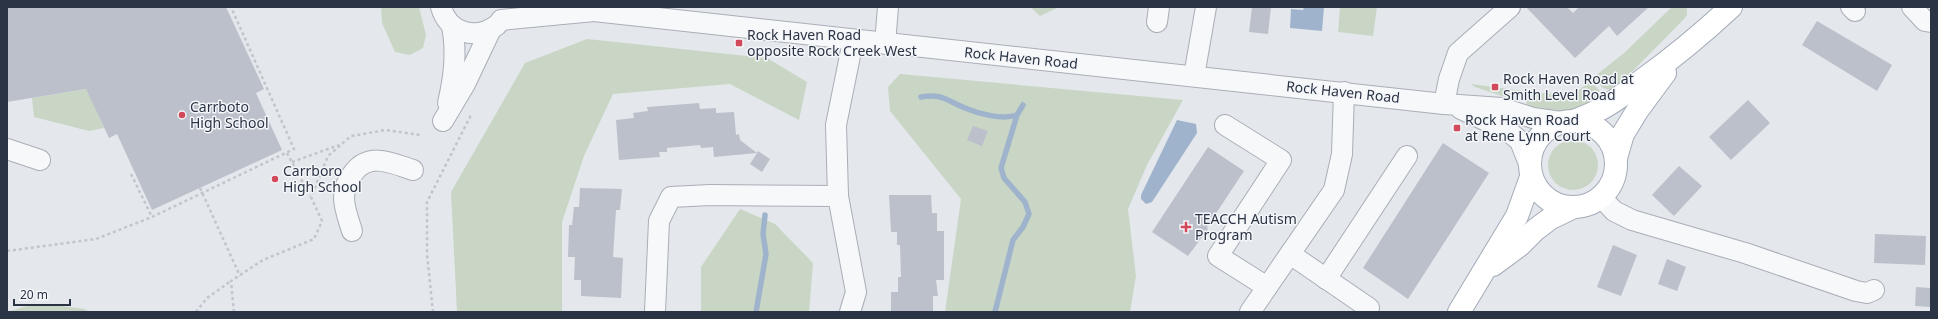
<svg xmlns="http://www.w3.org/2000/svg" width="1938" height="319" font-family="'Noto Sans',sans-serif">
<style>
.green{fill:#c9d6c5}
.water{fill:#9fb4cc}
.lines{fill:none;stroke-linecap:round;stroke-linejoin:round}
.stream{stroke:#9fb4cc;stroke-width:5.5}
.building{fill:#bbc0ca}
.minor-casing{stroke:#a9aeb7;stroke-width:22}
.major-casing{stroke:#a3abb8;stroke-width:24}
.path{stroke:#c2c5cb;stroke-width:2.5;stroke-dasharray:3 3;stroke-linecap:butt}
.minor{stroke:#f7f8fa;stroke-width:20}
.major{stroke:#fff;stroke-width:22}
.poi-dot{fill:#d1495b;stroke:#f4f6f9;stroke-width:1.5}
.labels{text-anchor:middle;stroke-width:3;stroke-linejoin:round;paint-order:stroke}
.poi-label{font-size:14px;fill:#2b3445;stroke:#f4f6f9;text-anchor:start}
.street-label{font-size:14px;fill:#2b3445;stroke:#f4f6f9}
</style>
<rect width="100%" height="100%" fill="#e4e7ec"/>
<g class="green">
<path d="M381 7H419L426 35 423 48 410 55 395 52 382 23Z"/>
<path d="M1030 7H1059L1040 16Z"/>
<path d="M1340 7H1377L1373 36 1338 32Z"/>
<path d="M1672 7H1687V15L1684 19 1613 91 1603 88 1594 77 1624 53Z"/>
<path d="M587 39 767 58 807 82 799 120 730 84 613 94 584 156 562 222V312H457L451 192 525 63Z"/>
<path d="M900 74 1183 100 1147 165 1128 209 1136 276 1130 312H945L961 199 890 111 888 87Z"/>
<path d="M1590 81 1600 91 1602 101 1576 113H1552L1527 106 1525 95 1528 92 1569 95 1578 91Z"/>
<path d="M1471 84 1523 91 1521 95 1514 100 1475 87Z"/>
<path d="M87 89 104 128 89 131 34 117 32 98Z"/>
<circle cx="1573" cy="165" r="25"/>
<path d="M740 209 775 224 813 263 809 312H701V267Z"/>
<path d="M47 304 84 309 90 312H7L27 306Z"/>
</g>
<g class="water">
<path d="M1304 7H1324L1322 31 1290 28 1291 9 1303 10Z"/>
<path d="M1177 120 1196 124 1197 133 1152 202 1146 204 1141 199V195Z"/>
</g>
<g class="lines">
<g class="stream">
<path d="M921 97C942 93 947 101 965 108 979 114 1002 120 1017 115"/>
<path d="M756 312 766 254 763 234 765 215"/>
<path d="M995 312 1013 240 1023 227 1029 214 1025 202 1004 178 1001 168 1017 115 1023 105"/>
</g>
</g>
<g class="building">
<path d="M7 7H226L264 89 256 93 282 150 152 210 117 134 109 138 86 89 7 102Z"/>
<path d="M1252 7H1271L1268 34 1249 32Z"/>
<path d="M1526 7H1567L1573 13 1579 7H1649L1617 36 1609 26 1575 58Z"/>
<path d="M1817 21 1892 65 1877 91 1802 45Z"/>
<path d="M1748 100 1770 123 1731 160 1709 137Z"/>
<path d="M699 103 700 109 716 108V113L734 112 736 135 739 134 740 140 757 153 758 151 770 159 762 172 750 164 757 153 714 157 713 147 701 148 700 145 667 148V152H659L660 157 619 160 616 120 634 118 633 113 648 111 647 107Z"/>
<path d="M973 126 988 131 982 146 967 140Z"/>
<path d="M1443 143 1489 173 1408 299 1363 268Z"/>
<path d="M1208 147 1244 171 1207 227 1208 229 1188 256 1152 232Z"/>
<path d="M1679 166 1702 186 1674 216 1652 195Z"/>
<path d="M580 188 622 189 620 210H616L613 257 623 258 621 298 581 296V280H574L575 257H568L569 225H572L574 207H579Z"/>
<path d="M889 195H931L932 213H937V231H944V280H936L938 296H933V312H891V292H898V277H901L900 245H897V232H891Z"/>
<path d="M1875 234 1926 236 1925 265 1874 263Z"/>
<path d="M1613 245 1637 255 1621 296 1597 287Z"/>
<path d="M1667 259 1686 267 1677 291 1658 284Z"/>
<path d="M1916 287 1931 288V307L1915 306Z"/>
</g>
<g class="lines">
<defs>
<g id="minor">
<path d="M441 7C448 33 476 41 497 25"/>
<path d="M579 7 594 11 1444 104 1502 108 1533 118 1561 122"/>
<path d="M1851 7 1855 11"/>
<path d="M1912 7 1925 21 1931 22"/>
<path d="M501 20 594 11"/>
<path d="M1157 22 1159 7"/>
<path d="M885 44 888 7"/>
<path d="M1194 76 1206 7"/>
<path d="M448 103C454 77 457 53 452 26"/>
<path d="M1444 104 1449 79 1458 53 1510 7"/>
<path d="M1461 109 1508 131 1520 141 1529 164"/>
<path d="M443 121 465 84 491 29"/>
<path d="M1225 125 1281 160 1218 256 1267 287"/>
<path d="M7 149 40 160"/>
<path d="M1601 197 1614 211 1632 220 1745 253 1856 291 1867 293 1874 290"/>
<path d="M352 231C349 221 344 208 344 198 344 188 348 179 354 172 370 152 392 163 413 170"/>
<path d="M1290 254 1369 308"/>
<path d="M1326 279 1407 156"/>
<path d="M655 312 659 221 671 197 710 195 838 196"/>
<path d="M850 312 856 292 838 196 836 125 853 41"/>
<path d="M1250 312 1334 190 1342 154 1344 92"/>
</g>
<g id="major">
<path d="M1576 120C1604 110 1618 99 1641 81 1673 58 1702 34 1731 7"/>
<circle cx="1573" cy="164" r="43"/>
<path d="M1616 158 1623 134 1637 111 1665 73"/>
<path d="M1493 265 1520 245 1535 230 1551 218 1574 207"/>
<path d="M1459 312 1517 216 1531 177"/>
</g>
</defs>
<use href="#minor" class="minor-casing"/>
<use href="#major" class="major-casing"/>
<g class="path">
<path d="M287 153 310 196"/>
<path d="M292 162 339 145"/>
<path d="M131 174 152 217"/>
<path d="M200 188 240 276"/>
<path d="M7 251 96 239 152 217 294 149 231 7"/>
<path d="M196 312 207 298 231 281"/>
<path d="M234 312 231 281 263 260 314 239 322 221 311 197 328 156 351 136 386 130 420 135"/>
<path d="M433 312 427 254V202L472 113"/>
</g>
<use href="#minor" class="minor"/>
<use href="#major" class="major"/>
</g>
<g class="poi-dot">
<rect x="735" y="39" width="8" height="8" rx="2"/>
<rect x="1491" y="83" width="8" height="8" rx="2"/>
<circle cx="182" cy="115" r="4"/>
<rect x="1453" y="124" width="8" height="8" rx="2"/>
<circle cx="275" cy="179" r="4"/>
<path d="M1184 221h4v4h4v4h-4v4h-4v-4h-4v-4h4z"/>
</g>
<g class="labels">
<g class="poi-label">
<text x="747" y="40">Rock Haven Road<tspan x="747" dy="16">opposite Rock Creek West</tspan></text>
<text x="1503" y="84">Rock Haven Road at<tspan x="1503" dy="16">Smith Level Road</tspan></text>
<text x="190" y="112">Carrboto<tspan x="190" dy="16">High School</tspan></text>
<text x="1465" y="125">Rock Haven Road<tspan x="1465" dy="16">at Rene Lynn Court</tspan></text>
<text x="283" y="176">Carrboro<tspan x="283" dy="16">High School</tspan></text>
<text x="1195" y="224">TEACCH Autism<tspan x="1195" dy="16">Program</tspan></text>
</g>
<g class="street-label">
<text transform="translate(1021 58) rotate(6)" y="5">Rock Haven Road</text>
<text transform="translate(1343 92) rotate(6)" y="5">Rock Haven Road</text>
</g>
</g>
<rect width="1938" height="319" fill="none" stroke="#2b3445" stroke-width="16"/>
<path d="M14 299v6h56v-6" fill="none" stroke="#2b3445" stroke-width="2"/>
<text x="20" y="299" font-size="12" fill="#2b3445" stroke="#f4f6f9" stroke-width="3" paint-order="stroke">20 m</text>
</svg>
